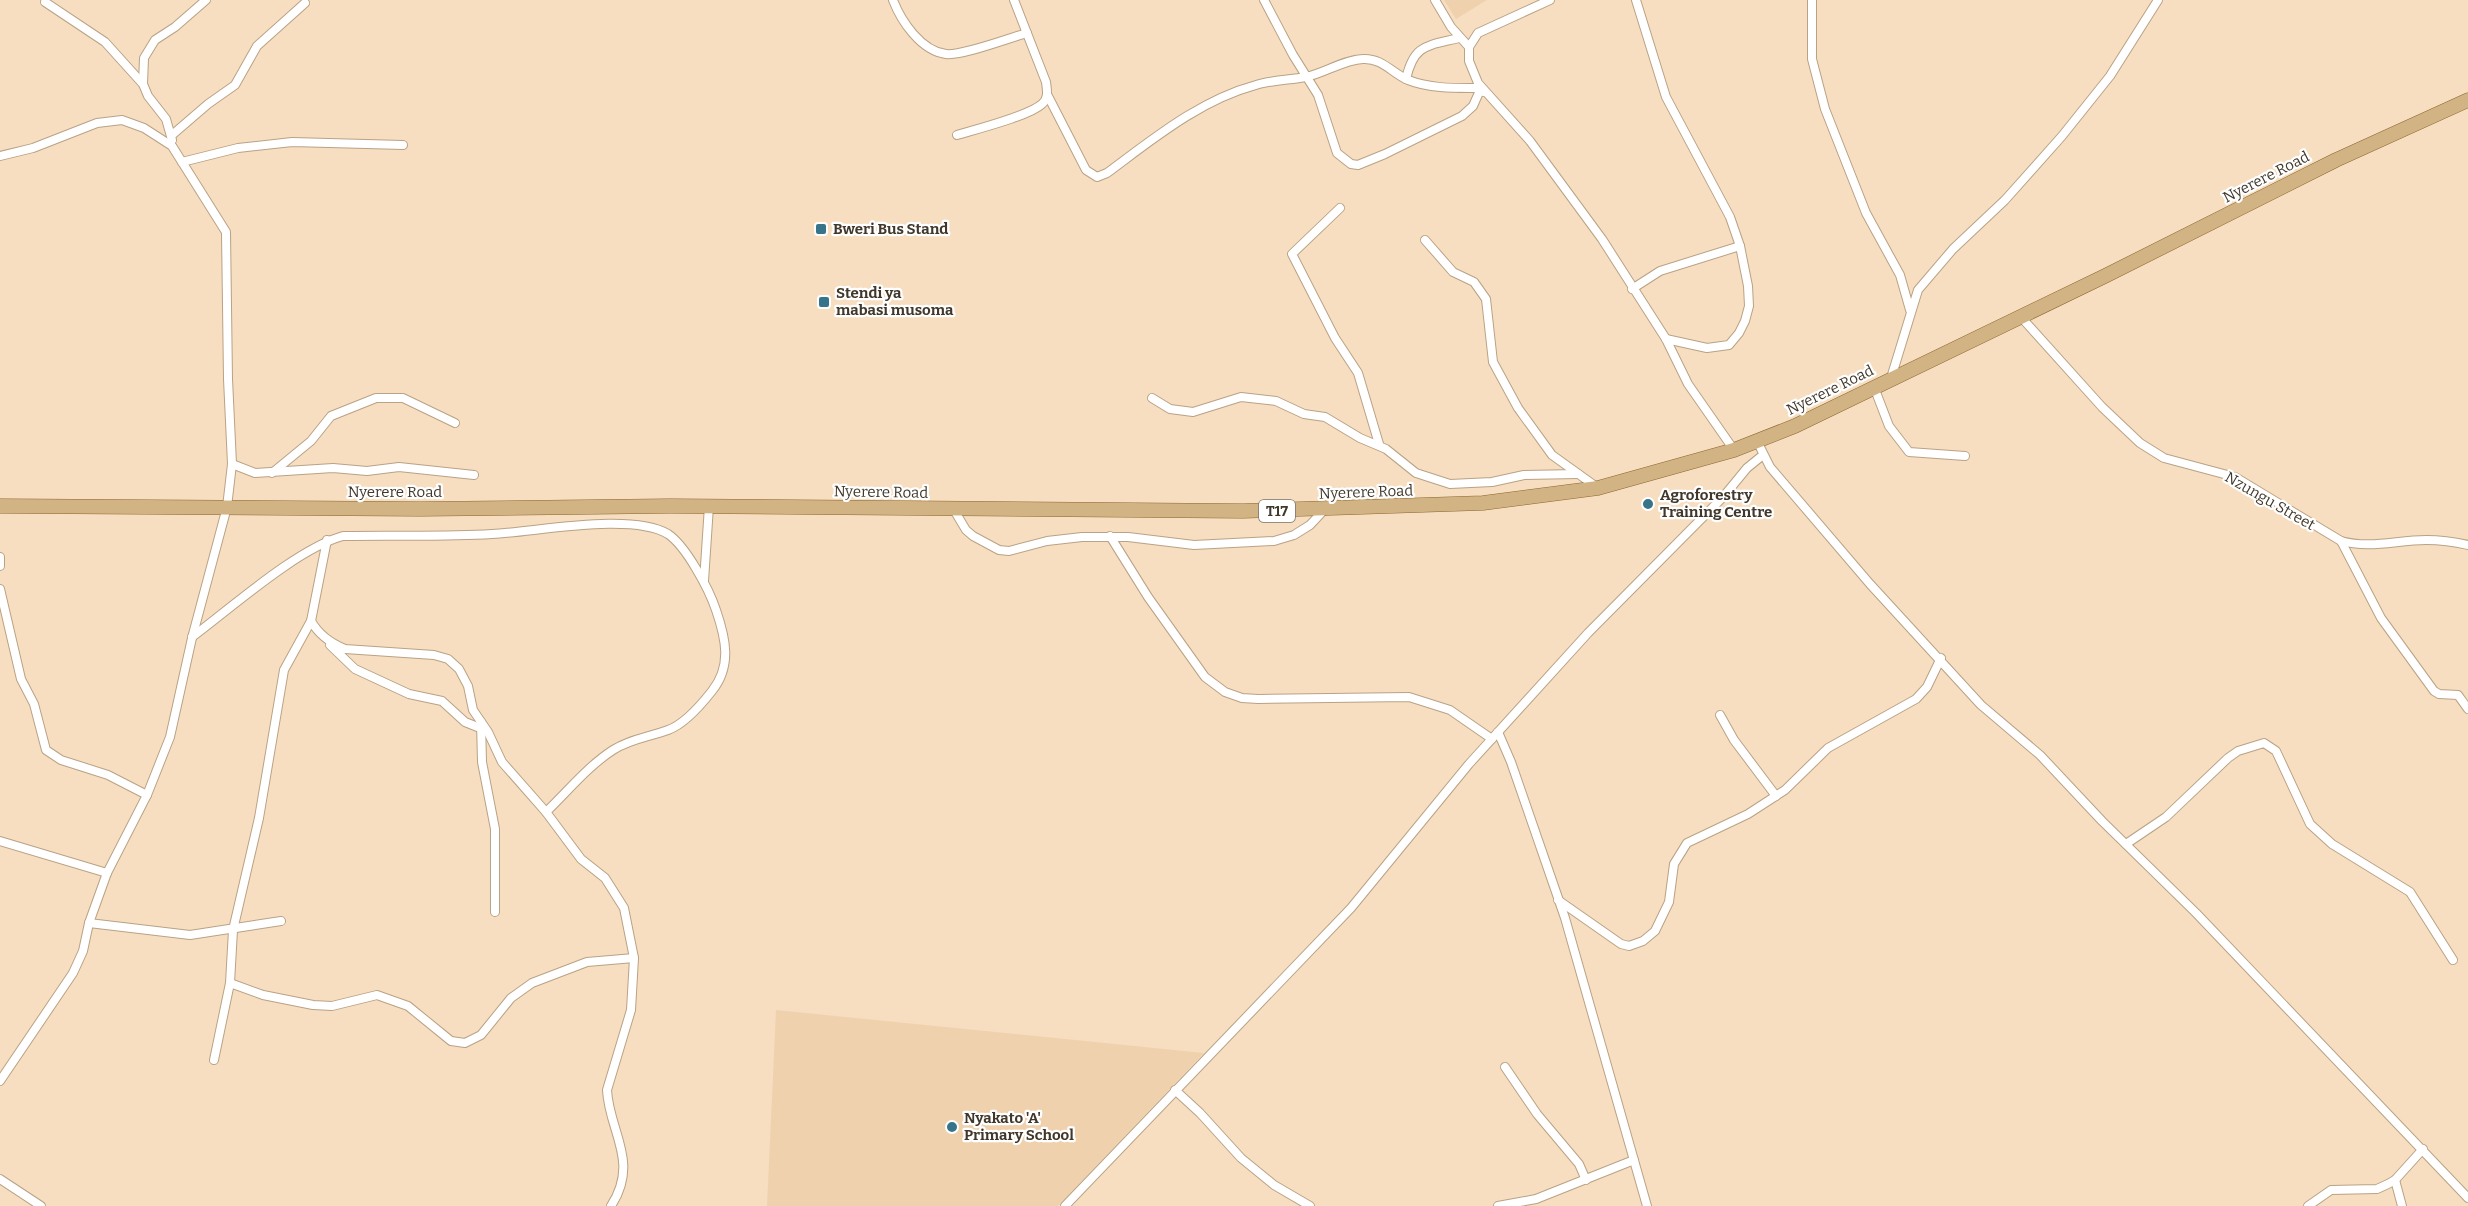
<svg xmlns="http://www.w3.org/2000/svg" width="2468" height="1206" font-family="Bitter,serif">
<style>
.built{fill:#efd2ad}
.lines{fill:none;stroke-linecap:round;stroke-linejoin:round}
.minor-casing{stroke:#b9a285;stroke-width:10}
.primary-casing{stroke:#8c6730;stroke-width:15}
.minor{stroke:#fff;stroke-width:8}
.primary{stroke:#d2b384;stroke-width:14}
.poi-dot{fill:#36748a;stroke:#fff;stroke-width:2}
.labels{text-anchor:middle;stroke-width:4.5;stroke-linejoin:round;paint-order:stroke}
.shield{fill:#fff;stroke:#7a746b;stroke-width:1.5}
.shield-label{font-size:14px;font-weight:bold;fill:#41382b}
.street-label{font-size:15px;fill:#41382b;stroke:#fff}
.poi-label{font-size:15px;font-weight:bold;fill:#41382b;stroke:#fff;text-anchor:start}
</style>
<rect width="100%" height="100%" fill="#f7dec0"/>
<g class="built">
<path d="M1444 0H1487L1456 19Z"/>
<path d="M776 1010 1204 1053 1058 1206H767Z"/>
</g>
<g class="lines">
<defs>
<g id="minor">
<path d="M893 0C901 21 921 51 946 54 962 56 1009 38 1027 33"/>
<path d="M1264 0 1293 55 1318 95 1337 153 1351 164 1358 165 1385 154 1462 116 1473 106 1481 88"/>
<path d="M1435 0 1451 27 1469 47"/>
<path d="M1550 0 1478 33 1469 47V61L1478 83 1530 141 1602 239 1666 339 1688 384 1734 450"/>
<path d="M1636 0 1666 97 1730 217 1740 246 1748 286 1749 306 1745 321 1739 333 1729 345 1707 348 1666 339"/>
<path d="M1812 0V59L1825 109 1866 213 1900 275 1910 310"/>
<path d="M45 2 105 42 142 83"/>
<path d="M1406 79C1414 44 1427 46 1459 38"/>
<path d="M1048 96 1086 170 1097 177 1107 173C1153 139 1200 100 1256 85 1272 80 1290 80 1306 77 1325 73 1343 60 1363 59 1382 58 1392 73 1408 80 1431 89 1456 88 1481 88L1484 92"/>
<path d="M172 135 208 104 235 85 257 46 305 3"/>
<path d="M957 135C977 129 1029 116 1042 104 1049 98 1047 90 1046 82L1014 0"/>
<path d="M172 140 166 119 148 96 143 84 144 58 155 40 175 27 206 0"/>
<path d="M0 156 33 148 97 123 122 120 144 128 172 146 226 232 228 379 232 464 227 507 192 638 170 737 147 795 107 873 89 923 83 951 73 973 0 1081"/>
<path d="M182 162 238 148 292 142 403 145"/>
<path d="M1340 208 1292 254 1335 338 1358 373 1379 444"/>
<path d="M1425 240 1453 272 1474 282 1486 299 1493 362 1518 408 1552 455 1598 488"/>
<path d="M1632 289 1660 271 1740 246"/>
<path d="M2021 317 2102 407 2140 443 2164 458 2235 477 2341 541C2370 549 2397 540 2426 540 2440 540 2455 542 2468 545"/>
<path d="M1891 378 1918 290 1953 249 2005 200 2062 136 2110 76 2158 0"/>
<path d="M1874 387 1889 426 1909 452 1965 456"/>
<path d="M1152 398 1170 409 1193 412 1241 397 1276 401 1304 414 1325 417 1360 438 1386 449 1416 473 1450 484 1492 482 1524 475 1578 474"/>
<path d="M1757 441 1770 467 1870 584 1981 705 2040 755 2102 821 2196 913 2468 1198"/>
<path d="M232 464 255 473 333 468 367 471 399 467 474 475"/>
<path d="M272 473 311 441 331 416 376 398H403L455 423"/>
<path d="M954 510 966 530 973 536 999 550 1009 551 1047 541 1082 537H1128L1194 545 1274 541 1294 535 1310 525 1324 510"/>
<path d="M1110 536 1148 597 1205 677 1225 692 1242 698 1258 699 1409 697 1450 710 1492 739"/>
<path d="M327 540 311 621C319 635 330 643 345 649L434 655 448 659 459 669 468 686 473 710 488 732 502 762 546 812 581 859 605 878 624 908 634 958 631 1010 607 1090C609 1132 640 1161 611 1206"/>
<path d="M2341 541 2381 618 2434 691 2439 694 2458 695 2468 709"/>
<path d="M0 557V566"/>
<path d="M704 581 709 506"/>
<path d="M0 589 21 679 34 704 46 750 61 760 108 775 147 795"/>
<path d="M192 637C231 608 298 548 343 536 392 535 443 537 492 534 536 532 631 512 668 534 686 546 709 589 716 610 726 639 732 666 712 691 701 705 685 724 668 730 649 737 630 739 613 750 588 766 567 792 546 812"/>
<path d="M330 645 355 669 409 694 442 701 465 722 480 728"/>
<path d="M1720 715 1734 740 1776 796"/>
<path d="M481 722 482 762 495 829V912"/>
<path d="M1498 732 1511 762 1565 918 1647 1206"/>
<path d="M0 841 107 873"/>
<path d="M2126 844 2166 817 2228 758 2238 751 2264 743 2276 751 2310 824 2332 844 2410 892 2453 960"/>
<path d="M1558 900 1621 944 1629 946 1643 941 1655 931 1669 902 1674 864 1687 843 1748 814 1785 790 1828 748 1916 699 1927 687 1941 658"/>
<path d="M89 923 190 935 281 921"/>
<path d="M230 983 263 995 313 1005 332 1006 377 995 408 1006 451 1041 465 1043 481 1035 511 998 532 983 587 962 634 958"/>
<path d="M214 1060 230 983 233 930 259 818 284 670 311 621"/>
<path d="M1505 1067 1537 1114 1579 1164 1586 1180"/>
<path d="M1175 1090 1200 1113 1241 1158 1274 1185 1310 1206"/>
<path d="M0 1179 41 1206"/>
<path d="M2395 1180 2402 1206"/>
<path d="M1065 1206 1351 908 1469 764 1588 633 1724 496 1747 468 1763 455"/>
<path d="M1498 1206 1536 1199 1634 1160"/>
<path d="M2308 1206 2331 1190 2377 1189 2388 1184 2395 1180 2423 1149"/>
</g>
<path id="primary" d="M0 506 420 509 670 506 1243 511 1483 503 1598 488 1734 450 1795 426 2105 276 2336 160 2468 100"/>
</defs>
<use href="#minor" class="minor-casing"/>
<use href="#primary" class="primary-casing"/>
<use href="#minor" class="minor"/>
<use href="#primary" class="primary"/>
</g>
<g class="poi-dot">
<rect x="815" y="223" width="12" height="12" rx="3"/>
<rect x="818" y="296" width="12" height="12" rx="3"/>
<circle cx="1648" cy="504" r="6"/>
<circle cx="952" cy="1127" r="6"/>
</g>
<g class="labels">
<rect class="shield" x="1259" y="500" width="36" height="22" rx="4.5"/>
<g class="shield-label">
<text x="1277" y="516">T17</text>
</g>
<g class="street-label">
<text transform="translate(2266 177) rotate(-27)" y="5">Nyerere Road</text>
<text transform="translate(1830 390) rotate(-26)" y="5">Nyerere Road</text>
<text x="395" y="497">Nyerere Road</text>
<text transform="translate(881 492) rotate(1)" y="5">Nyerere Road</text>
<text transform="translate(1366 492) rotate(-2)" y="5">Nyerere Road</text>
<text transform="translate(2270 501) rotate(30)" y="5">Nzungu Street</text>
</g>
<g class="poi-label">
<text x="833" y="234">Bweri Bus Stand</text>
<text x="836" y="298">Stendi ya<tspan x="836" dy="17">mabasi musoma</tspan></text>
<text x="1660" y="500">Agroforestry<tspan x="1660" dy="17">Training Centre</tspan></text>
<text x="964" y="1123">Nyakato 'A'<tspan x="964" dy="17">Primary School</tspan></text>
</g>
</g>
</svg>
